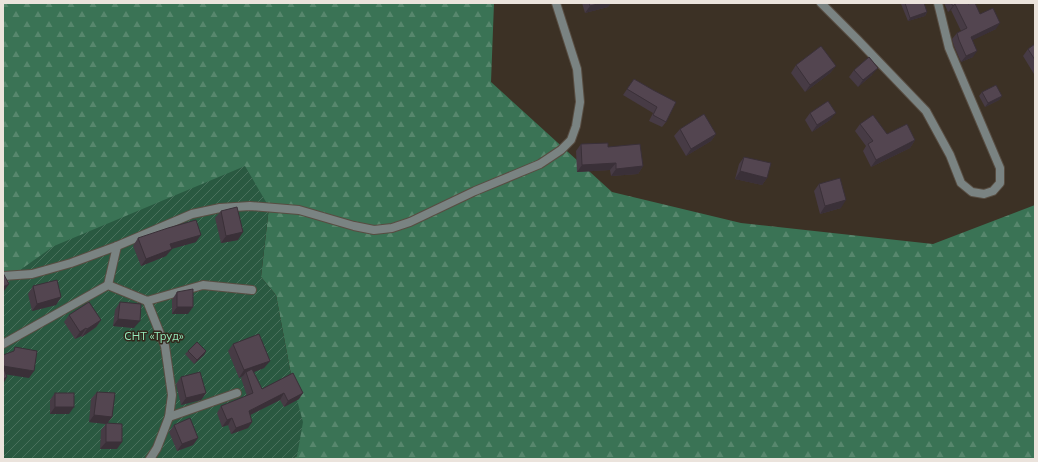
<svg xmlns="http://www.w3.org/2000/svg" width="1038" height="462" font-family="Mulish,sans-serif">
<style>
.forest{fill:url(#forest-firs)}
.garden{fill:url(#garden-furrows)}
.lines{fill:none;stroke-linecap:round;stroke-linejoin:round}
.lane-casing{stroke:#584d42;stroke-width:10}
.street-casing{stroke:#584d42;stroke-width:10}
.lane{stroke:#7a8382;stroke-width:8}
.street{stroke:#7a8382;stroke-width:8}
.wall{fill:#473b45}
.shaded-wall{fill:#3a3038}
.building{fill:#534550;stroke:#3a3038}
.labels{text-anchor:middle;stroke-width:3;stroke-linejoin:round;paint-order:stroke}
.park-label{font-size:11px;fill:#97edbe;stroke:#32271b}
</style>
<defs>
<pattern id="forest-firs" width="22" height="20" patternUnits="userSpaceOnUse"><rect width="22" height="20" fill="#3a7355"/><path d="M5 1l3.5 6h-7zM16 11l3.5 6h-7z" fill="#57876d"/></pattern>
<pattern id="garden-furrows" width="10" height="10" patternUnits="userSpaceOnUse"><rect width="10" height="10" fill="#2a5941"/><path d="M-1 1l2-2M0 10L10 0M9 11l2-2" fill="none" stroke="#49715c"/></pattern>
</defs>
<rect width="100%" height="100%" fill="#3c3125"/>
<path class="forest" d="M3 3H494L491 82 612 192 741 223 933 244 1035 205V459H292L297 456 293 385 276 295 261 277 269 207 3 282Z"/>
<path class="garden" d="M245 166 269 207 261 277 276 295 293 385 303 422 297 456 292 459H3V282L54 246Z"/>
<g class="lines">
<defs>
<g id="lane">
<path d="M108 285 117 246"/>
<path d="M147 301 165 346 172 395 169 417 157 448 150 459"/>
<path d="M3 344 108 285 147 301 203 285 252 290"/>
<path d="M169 417 237 393"/>
</g>
<g id="street">
<path d="M821 3 858 40 926 111 950 155 961 183 972 192 984 194 993 191 1000 183V168L949 48 938 3"/>
<path d="M3 276 32 274 71 263 117 246 192 214 220 208 250 206 299 210 354 226 374 230 392 228 410 222 475 191 540 164 561 150 571 140 576 126 580 102 577 69 556 3"/>
</g>
</defs>
<use href="#lane" class="lane-casing"/>
<use href="#street" class="street-casing"/>
<use href="#lane" class="lane"/>
<use href="#street" class="street"/>
</g>
<g class="wall">
<path d="M582 3H611L608 7 585 13Z"/>
<path d="M902 3H924L927 12 925 16 908 21 901 4Z"/>
<path d="M944 3H967L968 4 980 14 996 29 972 40 973 57 961 62 954 46 952 39 957 33 961 31 951 10 948 12Z"/>
<path d="M1035 44V73L1034 74 1023 56 1028 49Z"/>
<path d="M796 65 836 66 830 73 805 92 791 73Z"/>
<path d="M854 70 872 75 858 87 849 77Z"/>
<path d="M634 79 653 90 666 122 662 127 649 121 653 113 623 95Z"/>
<path d="M982 92 1002 96 999 100 985 107 979 96Z"/>
<path d="M810 113 830 120 812 132 805 120Z"/>
<path d="M860 124 887 134 915 140 910 148 871 167 863 151 866 146 855 131Z"/>
<path d="M680 129 716 134 711 141 686 156 674 136Z"/>
<path d="M581 144 608 147 643 166 638 174 611 176 610 170 577 172 576 151Z"/>
<path d="M744 157 767 178 762 185 735 179 739 164Z"/>
<path d="M819 184 841 208 820 214 814 191Z"/>
<path d="M221 211 238 240 221 243 215 218Z"/>
<path d="M138 238 196 242 171 249 166 256 141 266 133 246Z"/>
<path d="M33 286 61 297 56 305 32 311 28 294Z"/>
<path d="M177 292 188 314H172V300Z"/>
<path d="M120 302 134 328 113 326 115 310Z"/>
<path d="M69 315 101 320 96 327 82 337 81 336 75 339 64 322Z"/>
<path d="M233 344 270 361 264 368 254 372 262 389 293 373 299 399 284 407 280 400 250 415 252 422 248 428 231 434 228 425 222 427 217 413 221 406 247 396 241 378 243 376 239 378 228 351Z"/>
<path d="M188 351H206L204 355 194 364 185 354Z"/>
<path d="M181 377 206 393 201 400 181 405 176 384Z"/>
<path d="M97 392 112 417 107 423 117 449H100L101 430 106 424 89 422 91 399Z"/>
<path d="M55 393 69 414H50V400Z"/>
<path d="M174 425 198 438 193 445 177 451 169 432Z"/>
</g>
<g class="shaded-wall">
<path d="M601 3H611L608 7 585 13 590 6Z"/>
<path d="M955 4 951 10 948 12 953 6Z"/>
<path d="M927 12 925 16 908 21 910 18Z"/>
<path d="M1000 23 996 29 967 43 971 37Z"/>
<path d="M977 51 973 57 961 62 966 56Z"/>
<path d="M836 66 830 73 805 92 810 85Z"/>
<path d="M878 68 872 75 858 87 863 80Z"/>
<path d="M1002 96 999 100 985 107 988 103Z"/>
<path d="M836 113 830 120 812 132 817 125Z"/>
<path d="M716 134 711 141 686 156 691 149Z"/>
<path d="M915 140 910 148 871 167 876 160Z"/>
<path d="M616 163 610 170 577 172 582 165Z"/>
<path d="M643 166 638 174 611 176 616 169Z"/>
<path d="M740 171 767 178 762 185 735 179Z"/>
<path d="M846 200 841 208 820 214 825 206Z"/>
<path d="M243 232 238 240 221 243 226 236Z"/>
<path d="M201 235 196 242 164 251 170 244Z"/>
<path d="M172 249 166 256 141 266 146 259Z"/>
<path d="M9 284 4 291H3V287Z"/>
<path d="M61 297 56 305 32 311 37 304Z"/>
<path d="M177 307H193L188 314H172Z"/>
<path d="M118 319 140 321 134 328 113 326Z"/>
<path d="M101 320 96 327 82 337 87 329Z"/>
<path d="M86 328 81 336 75 339 80 332Z"/>
<path d="M206 351 204 355 194 364 197 360Z"/>
<path d="M270 361 264 368 247 375 246 372 243 376 239 378 244 370Z"/>
<path d="M3 366 34 371 29 378 3 374Z"/>
<path d="M7 377 3 384V379Z"/>
<path d="M206 393 201 400 181 405 186 398Z"/>
<path d="M284 393 280 400 244 418 249 411Z"/>
<path d="M303 393 299 399 284 407 288 401Z"/>
<path d="M55 407H74L69 414H50Z"/>
<path d="M94 415 112 417 107 424 89 422Z"/>
<path d="M232 418 228 425 222 427 227 420Z"/>
<path d="M252 422 248 428 231 434 236 428Z"/>
<path d="M198 438 193 445 177 451 182 444Z"/>
<path d="M106 442H122L117 449H100Z"/>
</g>
<g class="building">
<path d="M589 3H601L590 6Z"/>
<path d="M905 3H924L927 12 910 18Z"/>
<path d="M951 3H967L968 4 971 3H975L980 14 993 8 1000 23 971 37 977 51 966 56 959 40 957 33 967 28 955 4 953 6Z"/>
<path d="M1035 44V60L1028 49Z"/>
<path d="M821 46 836 66 810 85 796 65Z"/>
<path d="M869 57 878 68 863 80 854 70Z"/>
<path d="M634 79 653 90 676 102 666 122 653 115 657 107 627 89Z"/>
<path d="M996 85 1002 96 988 103 982 92Z"/>
<path d="M828 101 836 113 817 125 810 113Z"/>
<path d="M704 114 716 134 691 149 680 129Z"/>
<path d="M873 115 887 134 907 124 915 140 876 160 868 144 873 141 860 124Z"/>
<path d="M608 143V147L640 144 643 166 616 169V163L582 165 581 144Z"/>
<path d="M744 157 771 163 767 178 740 171Z"/>
<path d="M840 178 846 200 825 206 819 184Z"/>
<path d="M237 207 243 232 226 236 221 211Z"/>
<path d="M196 220 201 235 170 244 172 249 146 259 138 238 168 228Z"/>
<path d="M3 273 9 284 3 287Z"/>
<path d="M57 280 61 297 37 304 33 286Z"/>
<path d="M193 289V307H177V292Z"/>
<path d="M89 302 101 320 87 329 86 328 80 332 69 315Z"/>
<path d="M120 302 141 304 140 321 118 319Z"/>
<path d="M259 334 270 361 244 370 233 344Z"/>
<path d="M197 342 206 351 197 360 188 351Z"/>
<path d="M15 347 37 351 34 371 3 366V355L14 351Z"/>
<path d="M3 366 7 377 3 379Z"/>
<path d="M252 369 262 389 293 373 303 393 288 401 284 393 249 411 252 422 236 428 232 418 227 420 221 406 253 393 246 372Z"/>
<path d="M200 372 206 393 186 398 181 377Z"/>
<path d="M97 392 115 393 112 417 94 415Z"/>
<rect x="55" y="393" width="19" height="14"/>
<path d="M190 418 198 438 182 444 174 425Z"/>
<path d="M106 423 122 424V442H106Z"/>
</g>
<g class="labels">
<g class="park-label">
<text x="154" y="340">СНТ «Труд»</text>
</g>
</g>
<rect width="1038" height="462" fill="none" stroke="#ebe3dc" stroke-width="8"/>
</svg>
